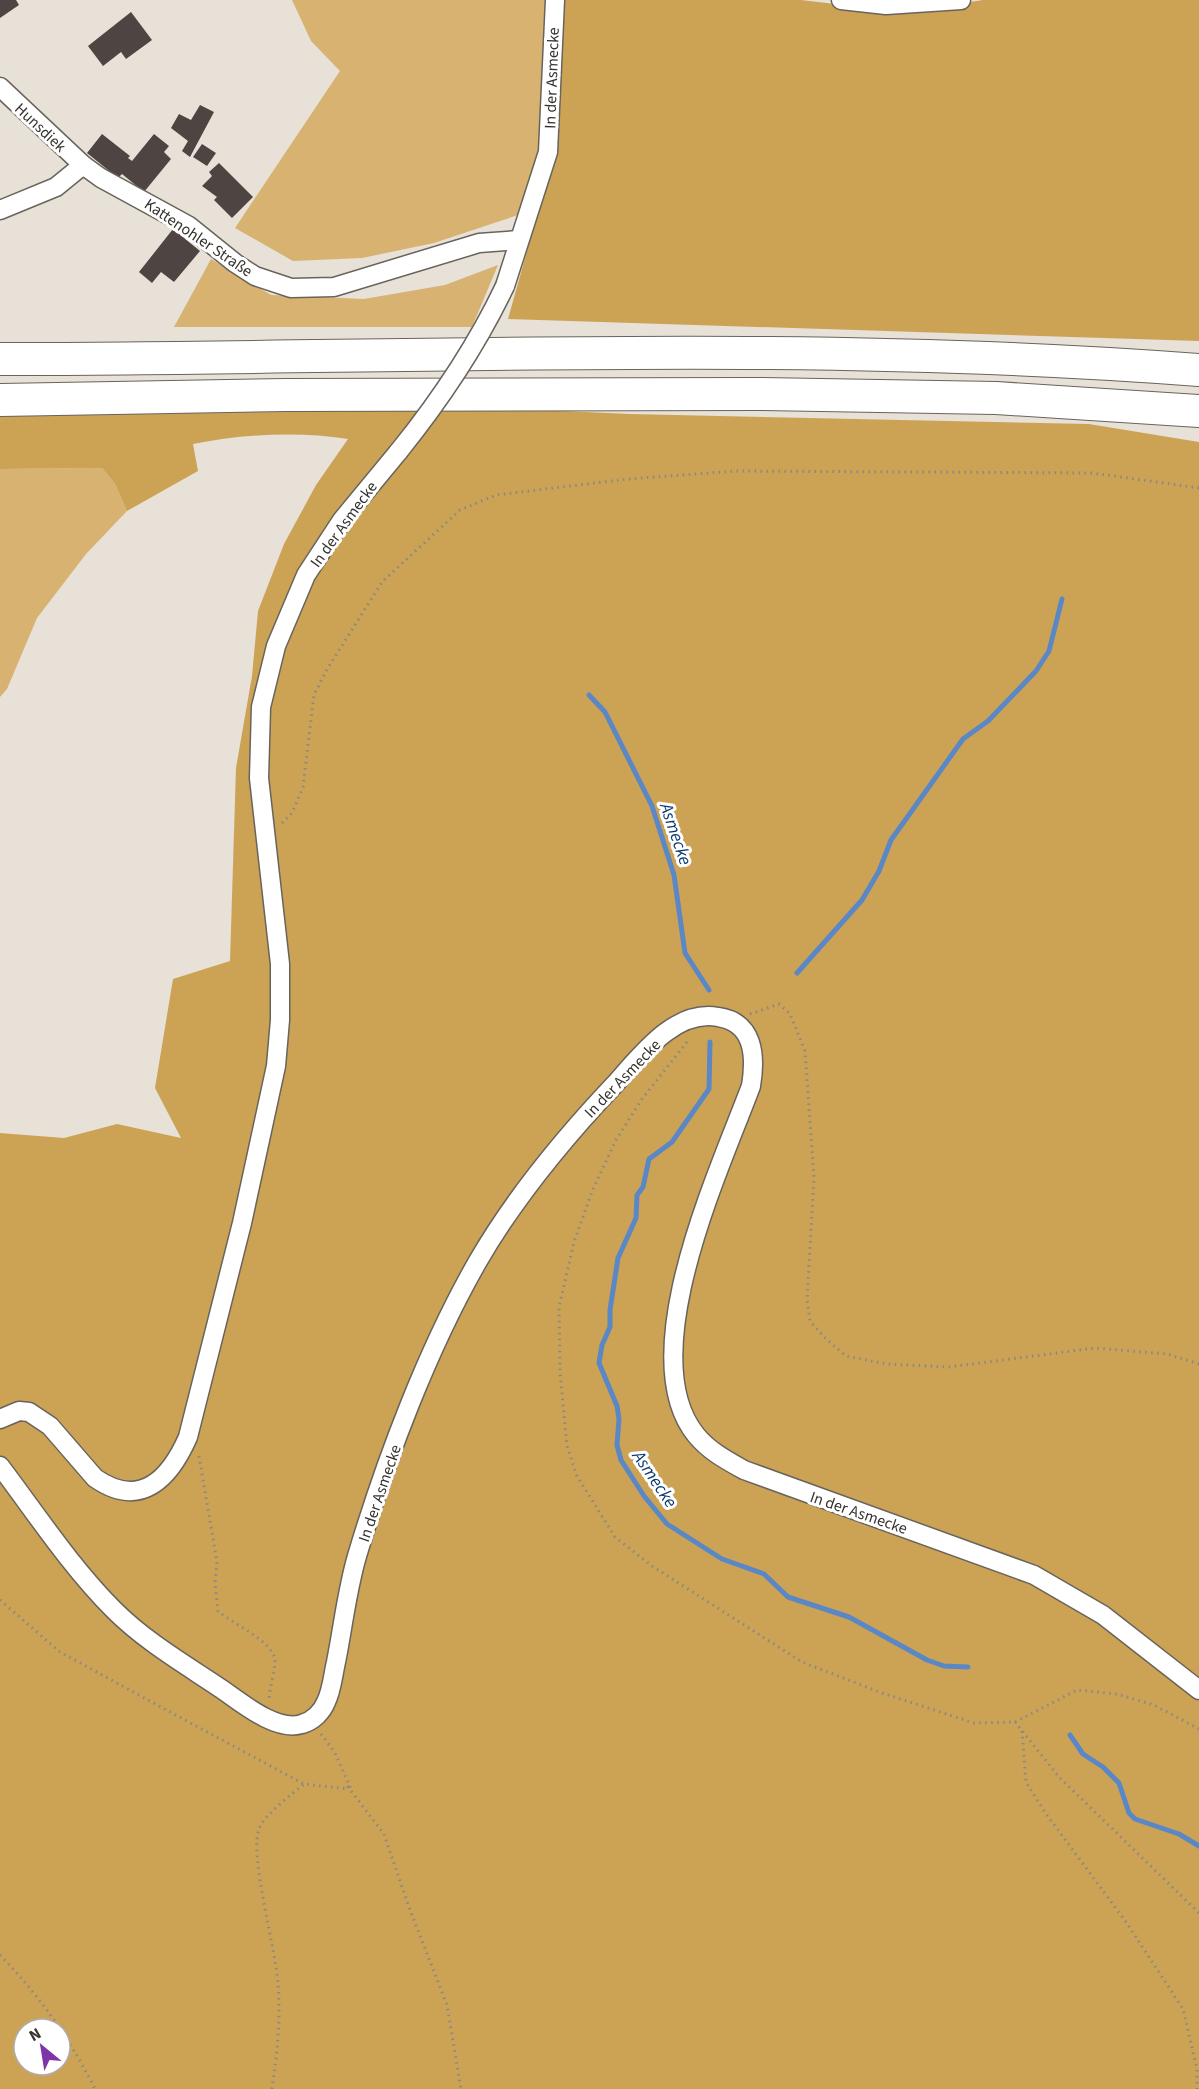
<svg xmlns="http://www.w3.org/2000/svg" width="1199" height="2089" font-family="'Source Sans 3',sans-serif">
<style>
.green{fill:#d7b271}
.forest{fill:#cca355;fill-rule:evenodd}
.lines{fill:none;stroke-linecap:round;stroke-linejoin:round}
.stream{stroke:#5a87c5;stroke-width:5}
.building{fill:#4e4441}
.street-casing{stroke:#69645b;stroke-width:21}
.highway-casing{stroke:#69645b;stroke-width:34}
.path{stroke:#8b8881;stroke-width:3;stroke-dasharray:1.5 4.5;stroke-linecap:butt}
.street{stroke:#fff;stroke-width:18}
.highway{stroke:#fff;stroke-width:32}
.street-bridge-casing{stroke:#69645b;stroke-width:21;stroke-linecap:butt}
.street-bridge{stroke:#fff;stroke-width:18}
.labels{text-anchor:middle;stroke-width:6;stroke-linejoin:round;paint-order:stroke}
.street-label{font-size:16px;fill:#35332f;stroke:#fff}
.water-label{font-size:18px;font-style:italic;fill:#0c3972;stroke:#fff}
</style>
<rect width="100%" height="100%" fill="#e7e1d8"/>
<g class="green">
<path d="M292 0H550L541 151 524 213 434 243 362 258 293 261 235 228 340 71 311 41Z"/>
<path d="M211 259 271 295 364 299 445 285 498 265 472 327H174Z"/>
<path d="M102 468 115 484 127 511 86 554 37 618 7 689 0 697V469Z"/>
</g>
<g class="forest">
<path d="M563 0H801L886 10 931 8 983 0H1199V341L508 319 555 151Z"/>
<path d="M381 407H472L630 414 1089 424 1199 442V2089H0V1133L64 1138 117 1124 181 1138 155 1088 173 979 230 961 236 768 252 676 258 611 284 544 316 485 348 439C298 431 242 434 193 444L198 471 127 511 115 484 102 468 0 469V414L283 411ZM24 2029H60V2065H24Z"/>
</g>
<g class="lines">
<g class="stream">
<path d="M589 695 605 712 652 806 674 875 685 953 709 990"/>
<path d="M797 973 862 900 879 871 891 840 963 739 988 721 1036 671 1049 651 1062 599"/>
<path d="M710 1042 709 1089 672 1142 649 1159 643 1187 637 1195 636 1218 618 1258 610 1310V1327L602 1345 599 1363 617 1406 619 1419 617 1445 621 1460 644 1496 667 1524 722 1559 764 1574 788 1597 849 1617 927 1660 944 1666 968 1667"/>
<path d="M1070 1735 1083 1754 1103 1767 1119 1783 1129 1813 1135 1819 1179 1834 1199 1846"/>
</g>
</g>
<g class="building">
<path d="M0 0H16L19 5 0 18Z"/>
<path d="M131 12 152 40 126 59 121 52 103 66 88 46Z"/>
<path d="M200 105 214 112 190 157 182 151 188 141 171 128 179 114 191 120Z"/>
<path d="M102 134 130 156 128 158 132 161 154 134 169 146 164 152 171 159 144 192 122 174 118 178 87 153Z"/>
<path d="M202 144 216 153 207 166 193 157Z"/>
<path d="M219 163 253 197 232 218 214 200 217 197 202 186 212 176 209 172Z"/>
<path d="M173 229 200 251 174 282 161 272 152 283 139 272Z"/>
</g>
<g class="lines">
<defs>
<g id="street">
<path d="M841 0 886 5 961 0"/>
<path d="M0 87 83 165 101 178 189 226 235 263 255 276 291 288 334 287 479 243 519 240"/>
<path d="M0 210 56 187 83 165"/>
<path d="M505 286 548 152 555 0"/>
<path d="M0 1419 19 1411 29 1412 50 1426 95 1478C141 1510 170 1478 188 1437L242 1223 276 1066 280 1020V964L259 778 261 707 276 646 306 575 342 520 399 451"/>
<path d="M0 1466C37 1515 71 1567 114 1610 146 1642 186 1665 223 1690 243 1704 277 1732 302 1724 313 1721 322 1712 326 1702 332 1690 333 1675 336 1662 343 1627 347 1590 357 1556 386 1459 428 1348 478 1261 515 1197 564 1138 615 1084 641 1055 675 1009 718 1017 754 1022 756 1056 751 1086 720 1169 632 1356 696 1435 709 1451 726 1460 744 1470L1034 1575 1103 1615 1199 1690"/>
</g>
<g id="highway">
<path d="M0 359C399 359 800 339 1199 370"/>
<path d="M0 400 286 395 757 394 996 398 1199 411"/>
</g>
</defs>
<use href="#street" class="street-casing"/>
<use href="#highway" class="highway-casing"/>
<g class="path">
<path d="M282 823 292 813 303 787 314 695 326 671 382 582 460 510 496 495 628 479 736 471 1092 473 1199 488"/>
<path d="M750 1014 779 1004 790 1014 805 1051 814 1178 807 1299 810 1321 826 1339 846 1356 887 1364 949 1367 1095 1348 1167 1354 1199 1364"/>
<path d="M687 1042 642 1099 616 1140 593 1189 574 1242 559 1307 560 1372 567 1446 577 1476 615 1537 652 1566 802 1662 882 1693 974 1723 1015 1722 1077 1690 1117 1694 1154 1705 1199 1729"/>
<path d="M199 1456 217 1562 215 1583 218 1611C234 1625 270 1639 275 1659 276 1667 269 1690 269 1701"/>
<path d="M0 1600 60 1652 172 1713 304 1784 349 1789"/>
<path d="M1015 1722 1059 1777 1199 1913"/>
<path d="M1022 1731 1026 1782 1044 1811 1126 1922 1183 2009 1197 2069V2089"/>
<path d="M321 1734 334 1751 351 1789 348 1787 384 1834 410 1910 447 2005 461 2089"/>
<path d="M0 1955C39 1995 70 2039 95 2089"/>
<path d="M272 2089C277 2053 281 2020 278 1984 276 1948 249 1856 259 1829 264 1815 292 1794 304 1784"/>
</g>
<use href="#street" class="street"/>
<use href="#highway" class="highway"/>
<defs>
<path id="street-bridge" d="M399 451C441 399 476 347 505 286"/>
</defs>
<use href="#street-bridge" class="street-bridge-casing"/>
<use href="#street-bridge" class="street-bridge"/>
</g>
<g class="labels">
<g class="street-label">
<text transform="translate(551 78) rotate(-88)" y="6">In der Asmecke</text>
<text transform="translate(41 127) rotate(43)" y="6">Hunsdiek</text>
<text transform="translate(199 237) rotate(34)" y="6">Kattenohler Straße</text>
<text transform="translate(343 524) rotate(-54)" y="6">In der Asmecke</text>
<text transform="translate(622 1078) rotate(-46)" y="6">In der Asmecke</text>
<text transform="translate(379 1493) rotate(-71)" y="6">In der Asmecke</text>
<text transform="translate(859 1512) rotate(19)" y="6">In der Asmecke</text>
</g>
<g class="water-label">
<text transform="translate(676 834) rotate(71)" y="6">Asmecke</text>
<text transform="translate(655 1479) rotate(56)" y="6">Asmecke</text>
</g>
</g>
<g transform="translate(42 2047) rotate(330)"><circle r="28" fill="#ffffff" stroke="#aeadac" stroke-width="1.5"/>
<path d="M0-4.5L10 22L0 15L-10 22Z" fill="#7e35a7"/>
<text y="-9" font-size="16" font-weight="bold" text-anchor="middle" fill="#35332f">N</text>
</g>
</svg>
